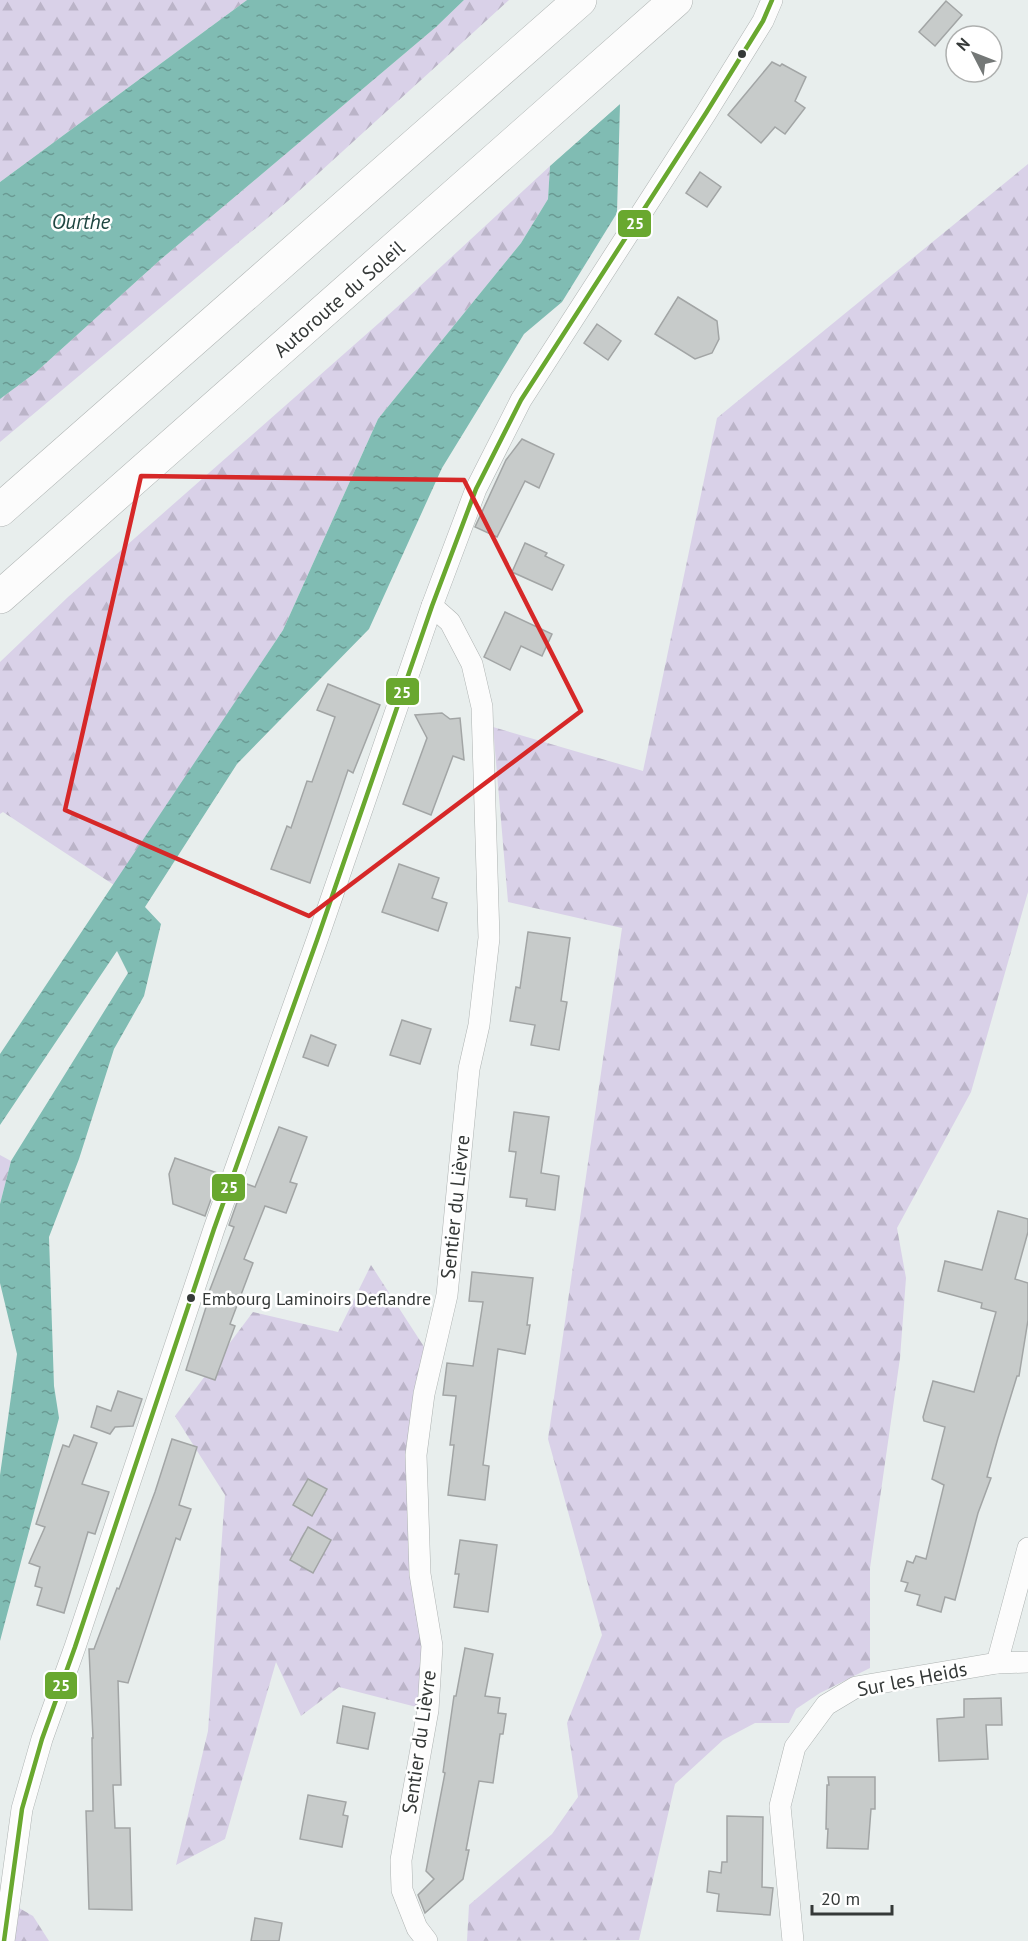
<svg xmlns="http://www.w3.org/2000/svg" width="1028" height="1941" font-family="'PT Sans',sans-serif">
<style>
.forest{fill:url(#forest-firs)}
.water{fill:url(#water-ripples)}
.pier{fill:#e8eeed}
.building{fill:#c7cbca;stroke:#a2a5a5;stroke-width:1.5}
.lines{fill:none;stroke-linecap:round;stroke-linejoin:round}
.minor-casing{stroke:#aeb3b2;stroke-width:22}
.motorway-casing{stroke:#aeb3b2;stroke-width:34}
.minor{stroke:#fcfcfc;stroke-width:21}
.motorway{stroke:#fcfcfc;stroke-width:33}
.bus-1-casing{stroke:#fff;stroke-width:9}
.bus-1{stroke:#69a82f;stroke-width:4.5}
.marked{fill:none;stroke:#d62828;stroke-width:4.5;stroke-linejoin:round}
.bus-dot{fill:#353938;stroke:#fff;stroke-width:2}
.labels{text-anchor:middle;stroke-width:5;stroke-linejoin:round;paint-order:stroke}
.bus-label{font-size:18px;fill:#353938;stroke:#fff;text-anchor:start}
.street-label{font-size:20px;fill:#353938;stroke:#fff}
.water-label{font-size:21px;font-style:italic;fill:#204742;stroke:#fff}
.line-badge{stroke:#fff;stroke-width:2}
.badge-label{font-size:16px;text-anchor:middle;font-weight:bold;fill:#fff}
</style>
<defs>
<pattern id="forest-firs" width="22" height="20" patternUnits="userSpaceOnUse" patternTransform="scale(1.5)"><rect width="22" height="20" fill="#d9d1e8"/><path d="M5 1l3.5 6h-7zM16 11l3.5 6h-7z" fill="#bbb4c8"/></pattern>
<pattern id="water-ripples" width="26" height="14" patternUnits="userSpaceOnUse" patternTransform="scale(1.5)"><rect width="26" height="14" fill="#80bcb3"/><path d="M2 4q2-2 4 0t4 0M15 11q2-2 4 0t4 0" fill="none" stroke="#6a9a93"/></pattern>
</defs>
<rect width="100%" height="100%" fill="#e8eeed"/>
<g class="forest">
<path d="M0 0H247L0 182Z"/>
<path d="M464 0H509L288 201 0 442V399L35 373 160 260 436 27Z"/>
<path d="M1028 164V892L971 1092 897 1228 906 1278 900 1358 870 1568V1668L820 1693 796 1709 789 1723H755L723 1740 675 1784 639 1940 467 1941 469 1905 552 1834 578 1797 567 1723 602 1635 548 1439 622 928 508 902 493 727 643 771 717 418Z"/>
<path d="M550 166 548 199 521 243 378 419 283 630 114 885 3 812 0 814V662L68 597 404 301Z"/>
<path d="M0 1155 11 1161 0 1204Z"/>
<path d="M371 1265 432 1359 424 1394 428 1710 339 1687 301 1716 276 1662 225 1839 176 1865 208 1731 225 1495 175 1416 253 1312 338 1332Z"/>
<path d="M0 1897 33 1916 49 1941H0Z"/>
</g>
<g class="water">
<path d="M247 0H464L436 27 160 260 35 373 0 399V182Z"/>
<path d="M620 104 617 213 562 302 524 334 442 468 369 629 237 764 145 907 161 924 144 996 114 1049 79 1159 49 1237 54 1386 59 1418 0 1641V1475L17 1354 0 1283V1204L11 1161 128 973 117 951 0 1125V1054L283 630 378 419 521 243 548 199 550 166Z"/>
</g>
<path class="pier" d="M620 101 622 102 547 168 548 163Z"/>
<g class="building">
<path d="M946 1 962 15 935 46 919 32Z"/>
<path d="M772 62 780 66 782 64 806 77 795 101 805 108 785 134 775 127 761 143 728 115Z"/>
<path d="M700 172 721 187 707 207 686 193Z"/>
<path d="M678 297 717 321 719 339 712 353 695 359 655 334Z"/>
<path d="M597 324 621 341 608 360 584 343Z"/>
<path d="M522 439 554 454 539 488 525 481 497 537 475 527 506 460Z"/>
<path d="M525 543 547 553 545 556 564 565 552 590 512 572Z"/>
<path d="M505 612 552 634 542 656 521 646 510 670 484 657Z"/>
<path d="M328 684 380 705 353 773 348 770 310 883 271 869 287 826 291 828 307 781 312 782 335 717 317 710Z"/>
<path d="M442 713 450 719 460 718 464 760 453 756 431 815 403 804 427 738 415 715Z"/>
<path d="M399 864 439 878 432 898 447 903 438 931 382 912Z"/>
<path d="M528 932 570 938 561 1001 567 1002 559 1050 531 1045 535 1025 510 1021 516 987 520 988Z"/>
<path d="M402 1020 431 1029 420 1064 390 1055Z"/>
<path d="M311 1035 336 1045 328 1066 303 1057Z"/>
<path d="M514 1112 549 1117 541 1173 559 1176 555 1210 526 1206 527 1199 510 1197 516 1152 509 1151Z"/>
<path d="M279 1127 307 1137 290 1182 297 1184 286 1213 265 1206 244 1259 253 1263 230 1324 235 1326 215 1380 186 1370 208 1301 206 1300 234 1227 229 1225 244 1183 255 1187Z"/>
<path d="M175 1158 220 1174 205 1216 173 1204 169 1174Z"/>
<path d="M998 1211 1028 1219V1232L1015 1279 1028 1283V1320L1019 1376H1017L998 1438 987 1477 991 1478 978 1513 955 1600 945 1597 941 1612 917 1605 920 1595 905 1591 908 1583 901 1581 907 1561 913 1563 916 1556 926 1559 944 1485 932 1479 945 1427 924 1421 923 1417 933 1381 974 1392 996 1312 981 1308 982 1303 938 1291 945 1261 982 1270Z"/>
<path d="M472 1272 533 1278 527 1325H530L525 1354 498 1349 483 1465 489 1466 485 1500 448 1495 454 1445H450L456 1396 443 1395 447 1363 473 1366 483 1302 469 1301Z"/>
<path d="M118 1391 142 1399 133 1426 115 1427 110 1434 91 1427 97 1406 111 1411Z"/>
<path d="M74 1435 97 1443 82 1484 109 1492 95 1534 88 1532 64 1613 37 1605 42 1588 35 1586 40 1567 29 1563 45 1527 36 1524 63 1445 69 1447Z"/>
<path d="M172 1439 197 1447 179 1505 191 1509 180 1540 176 1538 128 1683 118 1681 121 1785H113L115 1828H130L132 1910 89 1909 86 1811H93L92 1738H93L89 1649H94L117 1588 119 1589 155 1492Z"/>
<path d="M308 1479 327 1489 312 1516 293 1505Z"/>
<path d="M308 1527 331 1540 313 1573 290 1560Z"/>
<path d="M460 1540 497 1545 488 1612 454 1607 459 1574H455Z"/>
<path d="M465 1648 493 1654 485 1696 500 1698 498 1713 506 1714 503 1734H500L493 1783 479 1781 466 1850H469L463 1879 425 1913 418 1895 434 1879 426 1871 445 1773 443 1772 454 1696H456Z"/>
<path d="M1001 1698 1002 1725H986L988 1759 939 1761 937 1719 964 1717V1699Z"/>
<path d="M343 1706 375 1713 368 1749 337 1743Z"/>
<path d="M828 1777H875V1809H871L868 1849 827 1848 828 1829H826L827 1785H829Z"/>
<path d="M308 1795 346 1802 343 1815 348 1816 342 1847 300 1839Z"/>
<path d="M727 1816 763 1817 762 1887 773 1888 770 1915 717 1911 719 1894 707 1892 709 1871 721 1873 722 1862H727Z"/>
<path d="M255 1918 282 1923 279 1941H251Z"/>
</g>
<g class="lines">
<defs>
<g id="minor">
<path d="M997 1663 1028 1548"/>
<path d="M4 1941 22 1809 42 1739 75 1647 214 1229 317 940 432 606 476 489 521 400 706 113 763 21 772 0"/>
<path d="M427 1941 417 1928 402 1890 401 1860 428 1710 432 1646 420 1574 416 1455 424 1394 447 1295 469 1069 479 1025 489 938 482 707 472 664 450 622 432 606"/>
<path d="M793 1941 780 1806 795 1747 826 1705 856 1687 997 1663 1028 1662"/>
</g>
<g id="motorway">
<path d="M0 510 580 0"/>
<path d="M0 597 676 0"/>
</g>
</defs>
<use href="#minor" class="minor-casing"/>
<use href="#motorway" class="motorway-casing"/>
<use href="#minor" class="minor"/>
<use href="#motorway" class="motorway"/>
<defs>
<path id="bus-1" d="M4 1941 22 1809 42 1739 75 1647 214 1229 317 940 432 606 476 489 521 400 706 113 763 21 772 0"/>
</defs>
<use href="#bus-1" class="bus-1-casing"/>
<use href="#bus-1" class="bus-1"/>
</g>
<path class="marked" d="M141 476 464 480 581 711 309 916 65 810Z"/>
<g class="bus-dot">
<circle cx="742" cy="54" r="5"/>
<circle cx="191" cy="1298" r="5"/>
</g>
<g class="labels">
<g class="bus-label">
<text x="202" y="1305">Embourg Laminoirs Deflandre</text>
</g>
<g class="street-label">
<text transform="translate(339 299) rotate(-41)" y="7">Autoroute du Soleil</text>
<text transform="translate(455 1207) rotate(-84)" y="7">Sentier du Lièvre</text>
<text transform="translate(912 1679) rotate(-11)" y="7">Sur les Heids</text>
<text transform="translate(419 1742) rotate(-82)" y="7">Sentier du Lièvre</text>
</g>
<g class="water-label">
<text x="81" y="229">Ourthe</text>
</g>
</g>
<g class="line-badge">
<rect x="617" y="209" width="35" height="29" rx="6" fill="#69a82f"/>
<rect x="385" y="677" width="35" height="29" rx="6" fill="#69a82f"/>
<rect x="211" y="1173" width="35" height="29" rx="6" fill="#69a82f"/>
<rect x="44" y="1671" width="34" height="29" rx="6" fill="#69a82f"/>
</g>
<g class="badge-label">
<text x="635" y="229">25</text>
<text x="402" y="698">25</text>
<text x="229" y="1193">25</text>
<text x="61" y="1691">25</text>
</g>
<g transform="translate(974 54) rotate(312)"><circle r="28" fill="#ffffff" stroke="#aeb0af" stroke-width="1.5"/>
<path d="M0-4.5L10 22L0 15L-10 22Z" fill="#747877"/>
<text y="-9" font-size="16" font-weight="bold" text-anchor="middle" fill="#353938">N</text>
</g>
<path d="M812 1905v9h80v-9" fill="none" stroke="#353938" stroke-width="3"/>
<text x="821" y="1905" font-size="18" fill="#353938" stroke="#ffffff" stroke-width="4.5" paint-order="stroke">20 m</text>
</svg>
